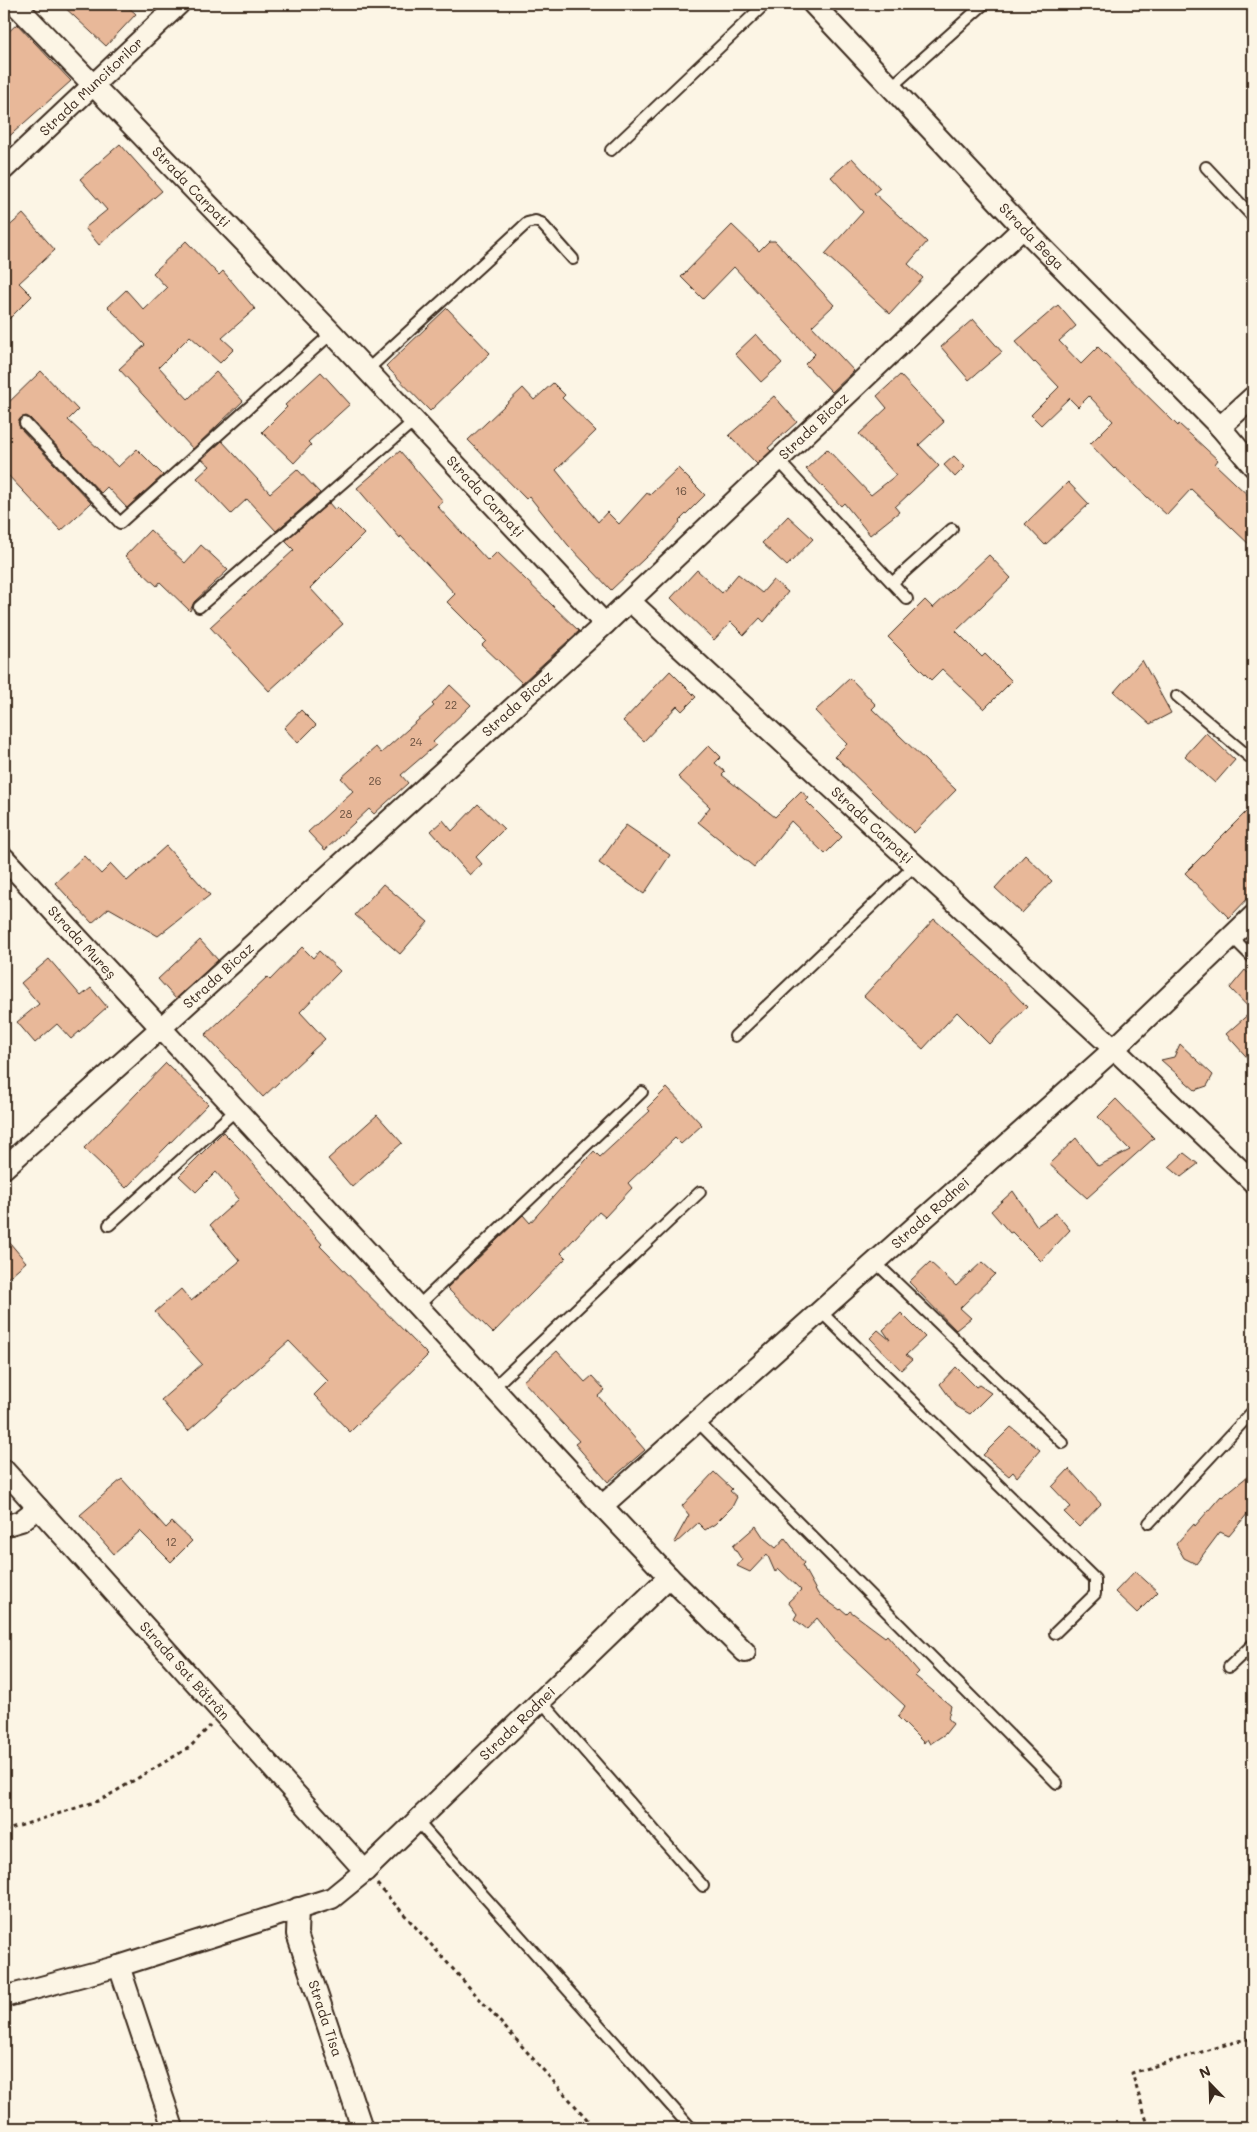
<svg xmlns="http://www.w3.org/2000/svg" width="1257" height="2132" font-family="Mali,sans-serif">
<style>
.building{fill:#e8b899;stroke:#3b2a1e}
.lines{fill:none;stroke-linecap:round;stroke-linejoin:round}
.lane-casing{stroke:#3b2a1e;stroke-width:14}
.street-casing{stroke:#3b2a1e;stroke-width:24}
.path{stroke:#3b2a1e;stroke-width:3;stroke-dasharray:4 4;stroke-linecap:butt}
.lane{stroke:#fcf5e5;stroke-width:10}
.street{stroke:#fcf5e5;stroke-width:20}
.labels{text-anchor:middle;stroke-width:4;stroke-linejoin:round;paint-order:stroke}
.number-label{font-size:11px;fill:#664e3d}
.street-label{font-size:14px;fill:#3b2a1e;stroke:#fcf5e5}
</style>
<rect width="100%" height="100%" fill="#fcf5e5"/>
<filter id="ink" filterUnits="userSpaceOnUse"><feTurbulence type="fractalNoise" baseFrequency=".02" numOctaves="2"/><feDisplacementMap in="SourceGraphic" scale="10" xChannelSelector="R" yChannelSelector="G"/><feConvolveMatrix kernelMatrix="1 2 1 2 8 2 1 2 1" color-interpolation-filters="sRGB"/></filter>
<g filter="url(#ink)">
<g class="building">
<path d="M61 4H125L136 14 106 46Z"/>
<path d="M17 24 71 81 4 141V36Z"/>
<path d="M120 144 162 191 99 245 85 228 107 210 80 179Z"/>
<path d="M852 158 880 188 874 193 927 242 908 264 923 278 890 314 825 254 863 212 831 177Z"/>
<path d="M23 214 55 250 19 283 32 296 4 324V231Z"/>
<path d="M732 225 759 251 769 241H775L834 305 812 326 854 371 832 392 805 364 815 354 734 267 703 299 681 277Z"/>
<path d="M186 241 219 275 223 271 255 309 222 338 234 349 220 363 190 336 159 367 188 399 216 372 243 401 193 449 119 369 145 345 108 307 126 290 144 310 167 288 153 273Z"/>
<path d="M1058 305 1076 326 1059 341 1081 364 1098 347 1178 426 1179 424 1218 460 1215 464 1253 500V548L1191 489 1167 515 1115 468 1114 469 1090 444 1113 421 1089 396 1078 407 1069 398 1041 425 1031 415 1059 387 1035 362 1034 363 1015 342Z"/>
<path d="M447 308 490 353 430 411 386 366Z"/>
<path d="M973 319 1002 352 969 380 941 347Z"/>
<path d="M756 334 782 363 761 382 735 354Z"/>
<path d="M41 371 78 410 68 420 118 467 137 449 163 475 127 508 107 487 101 493 30 418 26 416 21 418 18 422 20 428 91 503 61 531 4 471V407Z"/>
<path d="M321 372 350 404 308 442 311 445 294 463 262 432 287 407 285 405Z"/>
<path d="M900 375 944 422 919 445 939 466 895 507 899 512 870 535 844 503 841 506 806 469 827 449 871 495 896 475 859 434 887 408 877 396Z"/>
<path d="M553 383 565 395 562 398 596 431 556 470 598 522 607 512 619 524 647 493 650 495 678 468 705 495 679 521 680 522 662 542 611 590 568 545 529 496 526 499 468 440 523 388 534 400Z"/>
<path d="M774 396 797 422 768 448 771 451 757 464 729 435Z"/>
<path d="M222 441 270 493 297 469 320 493 276 531 247 499 231 514 197 478 210 466 202 459Z"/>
<path d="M400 451 443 501 437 506 488 561 497 552 579 631 522 683 482 645 486 641 447 602 455 594 401 536 400 538 357 488Z"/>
<path d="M954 456 965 467 955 477 944 465Z"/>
<path d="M1068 482 1089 504 1045 545 1025 524Z"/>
<path d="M329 503 335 510 337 507 364 534 310 588 343 624 269 691 210 627 294 550 285 541Z"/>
<path d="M788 516 813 539 787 566 762 543Z"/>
<path d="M150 530 185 563 201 545 228 570 194 602 190 611 160 582 157 586 125 556Z"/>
<path d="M989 555 1011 578 956 631 982 657 985 654 1012 681 984 709 942 669 931 680 888 637 925 600 933 608Z"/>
<path d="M697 570 722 593 738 574 762 593 773 580 788 592 764 622 760 618 744 635 731 622 714 640 671 598Z"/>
<path d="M1142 660 1171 713 1150 724 1114 692Z"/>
<path d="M670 671 696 697 682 711 677 706 644 741 623 721Z"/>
<path d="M850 678 876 705 872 709 956 790 914 833 835 756 847 744 815 711Z"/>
<path d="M450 685 471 705 433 742 436 745 401 775 408 783 374 814 369 809 325 850 308 832 353 791 341 778 376 747 381 753 434 706 432 704Z"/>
<path d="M301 710 316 725 298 743 284 728Z"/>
<path d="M1206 733 1235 760 1215 783 1185 756Z"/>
<path d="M709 745 721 757 715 763 725 772 722 775 775 817 801 791 809 798 806 801 842 837 825 854 791 821 754 867 698 822 710 807 678 777Z"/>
<path d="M478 804 504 829 476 857 482 864 470 875 431 831 443 820 452 831Z"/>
<path d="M1253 805V893L1229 918 1185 873Z"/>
<path d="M626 825 670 855 644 894 599 863Z"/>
<path d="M166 846 210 895 158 936 109 908 92 923 55 883 84 856 101 874 111 864 127 881Z"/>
<path d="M1025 855 1052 881 1022 913 995 888Z"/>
<path d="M383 884 428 922 400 954 355 915Z"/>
<path d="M934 919 993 972 1027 1007 989 1044 957 1012 923 1049 864 996Z"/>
<path d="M200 940 218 960 176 999 158 979Z"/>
<path d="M302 947 313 958 319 951 340 971 300 1012 325 1039 263 1097 205 1035 267 977 270 980Z"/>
<path d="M49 959 81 996 91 988 107 1007 71 1039 57 1024 35 1043 17 1022 39 1004 21 983Z"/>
<path d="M1245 970 1253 978V1064L1226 1034 1252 1011 1230 988Z"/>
<path d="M1180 1044 1213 1075 1207 1086 1195 1090 1161 1060 1174 1057Z"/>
<path d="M166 1063 208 1104 126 1188 84 1148Z"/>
<path d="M667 1088 702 1125 681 1144 675 1138 628 1183 632 1188 605 1217 599 1212 561 1253 566 1258 493 1333 447 1288 523 1215 530 1223 594 1151 600 1157 650 1111 647 1108Z"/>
<path d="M1116 1099 1154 1138 1087 1198 1049 1164 1076 1138 1098 1166 1130 1150 1098 1117Z"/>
<path d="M377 1115 402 1143 352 1187 328 1159Z"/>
<path d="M223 1132 241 1150 322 1244 320 1246 428 1355 350 1432 314 1395 328 1381 289 1341 188 1431 161 1400 202 1364 155 1312 181 1289 191 1301 240 1261 210 1225 239 1199 216 1172 196 1192 179 1176Z"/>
<path d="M1184 1153 1198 1164 1181 1177 1169 1167Z"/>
<path d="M1013 1191 1037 1226 1056 1213 1070 1230 1041 1261 1012 1232 1010 1233 991 1211Z"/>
<path d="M4 1236 26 1262 4 1281Z"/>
<path d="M930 1262 956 1286 982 1262 995 1274 960 1308 971 1318 956 1330 909 1282Z"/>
<path d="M901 1313 925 1337 906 1355 912 1360 901 1370 870 1338 878 1330 890 1340 883 1330Z"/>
<path d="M557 1351 585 1382 592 1376 605 1390 598 1396 645 1450 608 1482 575 1444 579 1441 523 1381Z"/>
<path d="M956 1367 976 1387 979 1385 991 1393 970 1414 956 1406 940 1384Z"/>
<path d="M1011 1427 1040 1450 1017 1477 1013 1472 1009 1476 983 1455Z"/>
<path d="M1069 1469 1101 1504 1079 1527 1064 1512 1071 1507 1052 1487Z"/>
<path d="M714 1472 732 1489 730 1491 737 1497 732 1507 715 1524 705 1530 698 1523 676 1543 674 1542 689 1515 682 1506Z"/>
<path d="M1253 1472V1507L1229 1536 1220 1532 1196 1564 1184 1558 1176 1544 1194 1524 1195 1526 1221 1496 1222 1497Z"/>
<path d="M122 1479 166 1528 172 1522 192 1541 171 1562 140 1531 114 1554 80 1515Z"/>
<path d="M756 1526 764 1538 776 1548 785 1538 804 1563 802 1565 818 1594 840 1610 841 1609 847 1614 850 1611 885 1637 887 1635 919 1672 915 1676 951 1706 948 1718 953 1724 945 1734 930 1744 927 1739 924 1743 898 1717 905 1706 839 1645 817 1618 807 1629 794 1619 797 1614 788 1602 801 1590 778 1568 775 1572 767 1554 750 1572 737 1566 742 1560 733 1546Z"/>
<path d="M1135 1571 1158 1592 1137 1613 1115 1592Z"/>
</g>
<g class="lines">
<defs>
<g id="lane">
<path d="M891 87 984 4"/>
<path d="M611 150 765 4"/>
<path d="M1206 167 1253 217"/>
<path d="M367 370 527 223 535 221 541 223 573 259"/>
<path d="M25 423 120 523 332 333"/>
<path d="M778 460 907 599"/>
<path d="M892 583 952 529"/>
<path d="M199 607 414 421"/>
<path d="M1177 696 1253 760"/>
<path d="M1232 937 1253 958"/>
<path d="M735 1036 915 865"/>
<path d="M109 1225 237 1109"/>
<path d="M875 1262 1063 1443"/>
<path d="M419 1305 642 1092"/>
<path d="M820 1311 1095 1579V1594L1055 1633"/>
<path d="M494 1387 700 1192"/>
<path d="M698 1422 1057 1783"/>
<path d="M1149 1523 1253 1411"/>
<path d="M1229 1667 1253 1644"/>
<path d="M541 1701 703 1886"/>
<path d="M417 1821 691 2128"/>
</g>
<g id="street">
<path id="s1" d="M15 4 332 333 605 624"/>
<path id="s2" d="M813 4 1023 228 1220 427 1253 466"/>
<path id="s3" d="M4 169 179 4"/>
<path d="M1220 427 1253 397"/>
<path id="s4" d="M630 601 1114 1049 1253 1182"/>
<path id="s5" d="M4 858 602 1506 669 1577 745 1652"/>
<path id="s6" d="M4 1168 162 1027 605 624 1023 228"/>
<path id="s7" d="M4 1470 365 1871"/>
<path id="s8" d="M602 1506 1114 1049 1253 916"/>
<path d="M4 1526 21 1521 38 1508"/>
<path id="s9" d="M298 1908 297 1934 362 2128"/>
<path d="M4 1997 119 1966"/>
<path id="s10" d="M173 2128 119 1966 332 1898 365 1871 669 1577"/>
</g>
</defs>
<use href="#lane" class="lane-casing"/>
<use href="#street" class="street-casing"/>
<g class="path">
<path d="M4 1831 101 1800 190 1747 210 1726"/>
<path d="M377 1884 595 2128"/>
<path d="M1149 2128 1132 2073 1245 2039 1253 2040"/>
</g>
<use href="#lane" class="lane"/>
<use href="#street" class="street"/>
</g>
</g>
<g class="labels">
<g class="number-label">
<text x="681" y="495">16</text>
<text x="451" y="709">22</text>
<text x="416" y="746">24</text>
<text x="375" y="785">26</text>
<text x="346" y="818">28</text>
<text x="171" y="1546">12</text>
</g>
<g class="street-label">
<text dy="5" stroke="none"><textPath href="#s3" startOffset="120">Strada Muncitorilor</textPath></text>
<text dy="5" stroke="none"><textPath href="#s1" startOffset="254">Strada Carpați</textPath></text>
<text dy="5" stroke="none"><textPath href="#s2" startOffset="319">Strada Bega</textPath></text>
<text dy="5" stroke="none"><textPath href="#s6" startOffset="1098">Strada Bicaz</textPath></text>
<text dy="5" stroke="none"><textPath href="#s1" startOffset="681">Strada Carpați</textPath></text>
<text dy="5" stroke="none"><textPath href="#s6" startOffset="692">Strada Bicaz</textPath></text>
<text dy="5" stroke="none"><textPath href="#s4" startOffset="330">Strada Carpați</textPath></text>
<text dy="5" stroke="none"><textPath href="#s5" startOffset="115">Strada Mureș</textPath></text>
<text dy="5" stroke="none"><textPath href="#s6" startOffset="288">Strada Bicaz</textPath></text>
<text dy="5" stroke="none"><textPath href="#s8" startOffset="440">Strada Rodnei</textPath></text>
<text dy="5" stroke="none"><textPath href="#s7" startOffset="270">Strada Sat Bătrân</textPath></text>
<text dy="5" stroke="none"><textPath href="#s10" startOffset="649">Strada Rodnei</textPath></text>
<text dy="5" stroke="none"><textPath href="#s9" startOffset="115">Strada Tisa</textPath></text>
</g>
</g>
<rect width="1257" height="2132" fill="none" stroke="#fcf5e5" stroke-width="20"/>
<rect x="10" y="10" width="1237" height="2112" fill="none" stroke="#3b2a1e" stroke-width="2" filter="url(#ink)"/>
<g transform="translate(1210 2084) rotate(337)" stroke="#fcf5e5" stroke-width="4" paint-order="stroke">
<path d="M0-4L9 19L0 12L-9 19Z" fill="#3b2a1e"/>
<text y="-8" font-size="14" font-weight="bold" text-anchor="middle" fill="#3b2a1e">N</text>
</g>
</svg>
